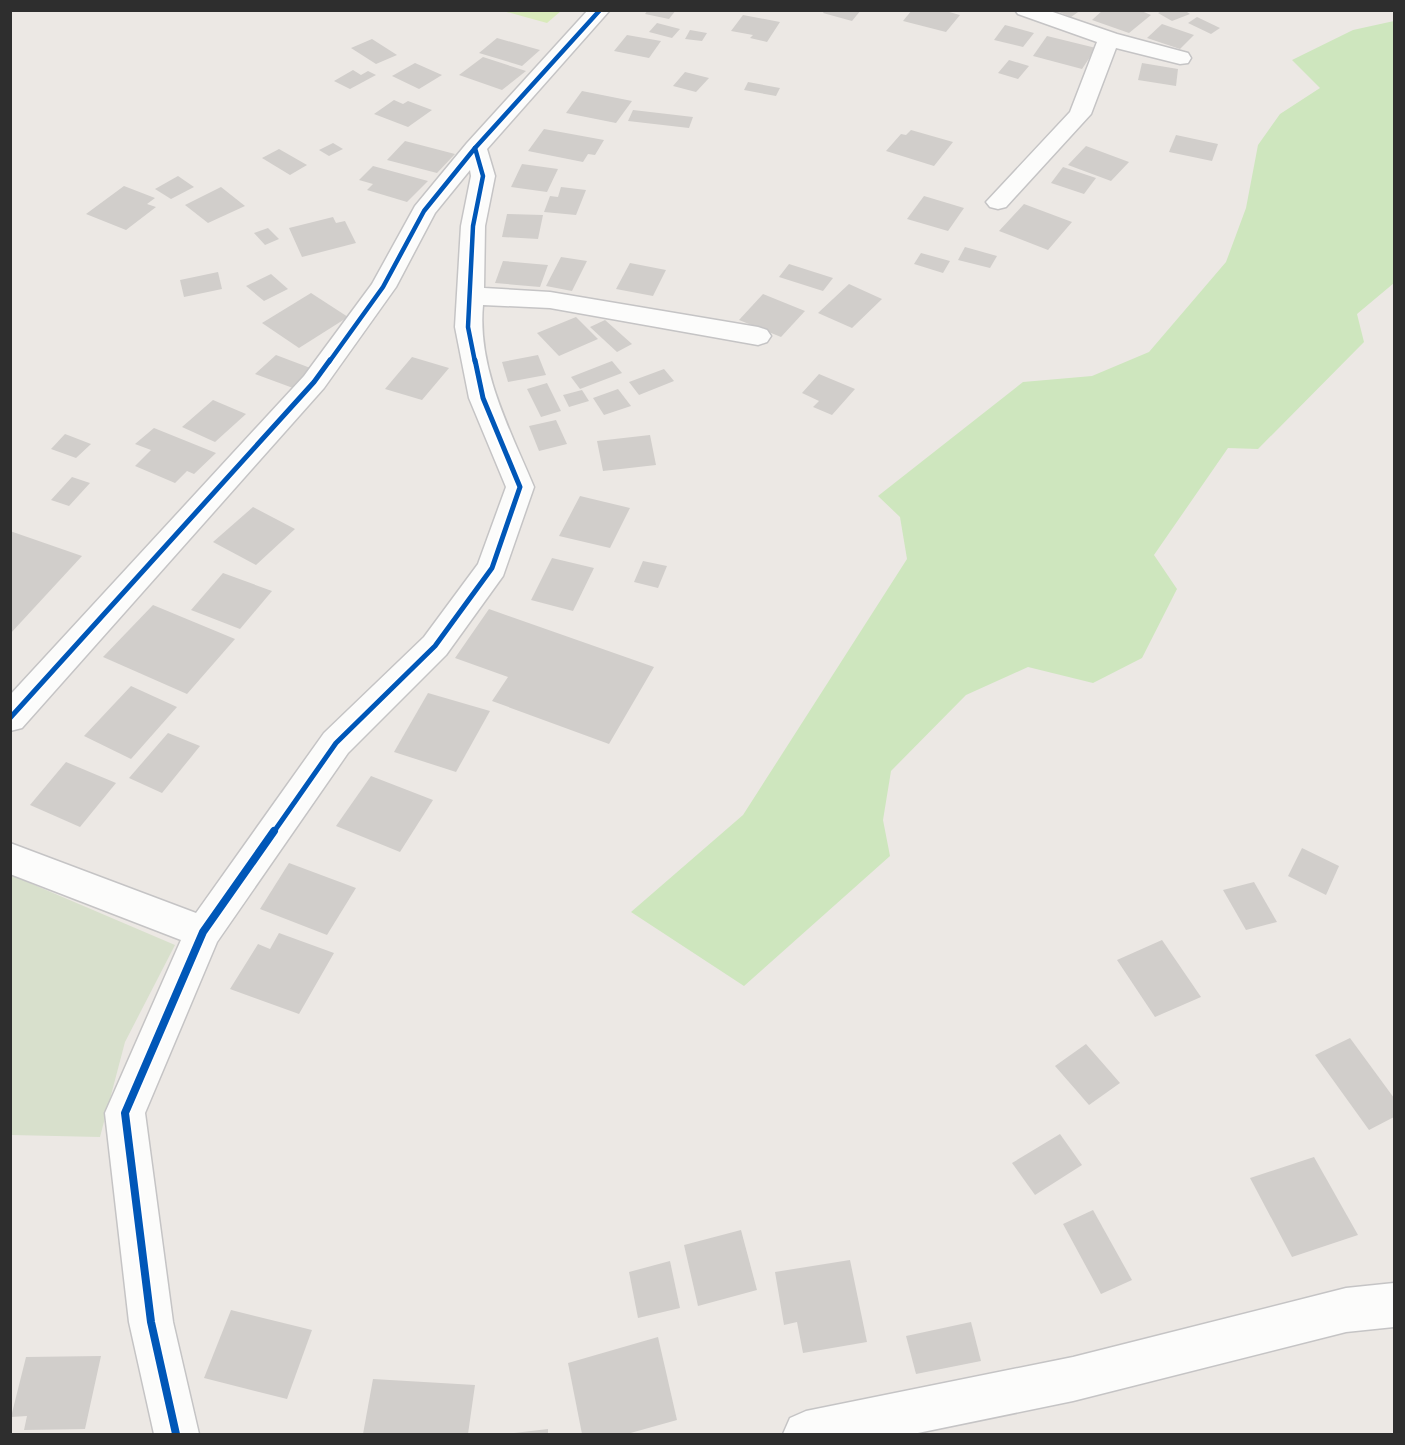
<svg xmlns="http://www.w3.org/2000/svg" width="1405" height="1445" font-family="'DM Sans',sans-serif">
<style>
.green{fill:#cee6be}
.cemetery{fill:#d8e0cc}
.pitch{fill:#d9eabb}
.building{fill:#d1cecb}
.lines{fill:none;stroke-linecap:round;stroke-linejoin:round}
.street-casing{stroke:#c5c4c5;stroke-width:3}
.street{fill:#fcfcfb;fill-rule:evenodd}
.cycleway-far2-casing{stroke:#fff;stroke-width:8}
.cycleway-far1-casing{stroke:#fff;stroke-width:9}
.cycleway-casing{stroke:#fff;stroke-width:11}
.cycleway-far2{stroke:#0057b8;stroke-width:4.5}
.cycleway-far1{stroke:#0057b8;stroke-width:5}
.cycleway{stroke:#0057b8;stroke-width:8}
</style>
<rect width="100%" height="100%" fill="#ece8e4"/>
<path class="green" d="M1394 21V283L1357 314 1364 342 1258 449 1228 448 1154 555 1177 589 1142 658 1093 683 1028 667 966 695 891 771 883 820 890 856 744 986 631 912 743 815 907 559 900 517 878 496 1023 382 1092 376 1149 352 1226 262 1246 208 1258 145 1280 114 1320 88 1292 60 1353 30Z"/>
<path class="cemetery" d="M11 875 175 945 125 1042 100 1137 11 1135Z"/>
<path class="pitch" d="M503 11H561L547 23Z"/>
<g class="building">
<path d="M648 10H676L669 19 645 14Z"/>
<path d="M825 10H861L852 21 823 13Z"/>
<path d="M912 10H942L960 15 946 32 903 21Z"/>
<path d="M1054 10H1081L1071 17Z"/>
<path d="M1103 10H1139L1151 15 1129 33 1092 20Z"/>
<path d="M1164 10H1184L1190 14 1172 21 1158 13Z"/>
<path d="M743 15 780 22 767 42 750 38 753 35 731 31Z"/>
<path d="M1197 17 1220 28 1211 34 1188 23Z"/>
<path d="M657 23 680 29 672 38 649 32Z"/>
<path d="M1162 24 1194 35 1180 49 1147 38Z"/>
<path d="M1005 25 1034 33 1023 47 994 40Z"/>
<path d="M690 30 707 33 702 41 685 39Z"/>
<path d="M627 35 661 41 649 58 614 51Z"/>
<path d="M1047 36 1096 48 1082 69 1033 56Z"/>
<path d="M497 38 540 50 522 66 479 53Z"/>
<path d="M372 39 397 55 376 64 351 48Z"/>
<path d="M483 57 526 71 502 90 459 75Z"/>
<path d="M1009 60 1029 66 1018 79 998 73Z"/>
<path d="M415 63 442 75 419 89 392 76Z"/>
<path d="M1142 63 1178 69 1176 86 1138 80Z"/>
<path d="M353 70 361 75 368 71 376 75 350 89 334 81Z"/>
<path d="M685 72 709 78 696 92 673 86Z"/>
<path d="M748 82 780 88 776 96 744 90Z"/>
<path d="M582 91 632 101 616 123 566 113Z"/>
<path d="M394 100 403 104 408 101 432 110 408 127 374 114Z"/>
<path d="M633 110 693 117 689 128 628 121Z"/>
<path d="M544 129 604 140 595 155 588 154 583 162 528 151Z"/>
<path d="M911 130 953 142 934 166 886 151 901 134 906 135Z"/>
<path d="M1176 135 1218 144 1212 161 1169 152Z"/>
<path d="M405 141 455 154 437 173 387 160Z"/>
<path d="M333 143 343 149 329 156 319 150Z"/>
<path d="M1086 146 1129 162 1111 181 1068 165Z"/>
<path d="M279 149 307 165 290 175 262 158Z"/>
<path d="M522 164 558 169 547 192 511 187Z"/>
<path d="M373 166 428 181 407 202 367 190 373 184 359 180Z"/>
<path d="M1063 167 1096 178 1084 194 1051 183Z"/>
<path d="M178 176 194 187 171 199 155 189Z"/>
<path d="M124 186 155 198 147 204 156 207 126 230 86 214Z"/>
<path d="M221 187 245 206 208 223 185 205Z"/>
<path d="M561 187 586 190 576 215 544 212 550 196 558 197Z"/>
<path d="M924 196 964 208 948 231 907 219Z"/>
<path d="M1024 204 1072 222 1048 250 999 231Z"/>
<path d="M507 214 543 215 538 239 502 237Z"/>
<path d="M333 217 336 223 345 221 356 243 302 257 289 228Z"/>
<path d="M268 228 279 239 265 245 254 233Z"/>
<path d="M965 247 997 256 990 268 958 260Z"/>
<path d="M921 253 950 261 943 273 914 264Z"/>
<path d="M561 257 587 261 572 291 546 286Z"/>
<path d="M503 261 548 265 540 287 495 283Z"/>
<path d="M630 263 666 270 653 296 616 289Z"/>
<path d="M789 264 833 278 823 291 779 277Z"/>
<path d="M218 272 222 289 184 297 180 280Z"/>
<path d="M271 274 288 289 264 301 246 286Z"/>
<path d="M849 284 882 299 852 328 818 313Z"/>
<path d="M311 293 348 317 299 348 262 323Z"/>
<path d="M763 294 805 311 781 337 739 320Z"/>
<path d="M576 317 598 339 559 356 537 333Z"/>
<path d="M605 320 632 344 617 352 590 327Z"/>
<path d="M276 355 313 369 293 388 255 374Z"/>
<path d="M538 355 546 375 508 382 502 362Z"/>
<path d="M412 357 449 368 422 400 385 389Z"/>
<path d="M612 361 622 373 580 389 571 377Z"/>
<path d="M664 369 674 381 639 395 629 382Z"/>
<path d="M819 374 855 389 832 415 813 407 819 401 802 393Z"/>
<path d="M547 383 561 411 541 417 527 389Z"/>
<path d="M618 389 631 406 604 415 593 398Z"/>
<path d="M582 390 589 401 569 407 563 395Z"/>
<path d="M213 400 246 414 215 442 182 427Z"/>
<path d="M556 420 567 444 539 451 529 426Z"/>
<path d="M154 428 216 453 194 474 187 471 175 483 135 466 151 450 135 444Z"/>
<path d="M65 434 91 444 76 458 51 449Z"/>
<path d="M650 435 656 465 603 471 597 441Z"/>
<path d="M72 477 90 483 69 506 51 500Z"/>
<path d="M580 496 630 508 610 548 559 536Z"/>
<path d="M253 507 295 529 256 565 213 542Z"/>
<path d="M10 531 82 556 10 634Z"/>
<path d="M552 558 594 568 573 611 531 600Z"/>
<path d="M643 561 667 566 658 588 634 582Z"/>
<path d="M223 573 272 591 240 629 191 610Z"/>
<path d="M153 605 235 639 187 694 103 657Z"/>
<path d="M489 609 654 667 609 744 492 701 508 677 455 658Z"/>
<path d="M131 686 177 707 131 759 84 736Z"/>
<path d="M428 693 490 711 456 772 394 752Z"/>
<path d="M168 733 200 746 162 793 129 778Z"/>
<path d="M66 762 116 783 80 827 30 805Z"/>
<path d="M371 776 433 800 400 852 336 826Z"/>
<path d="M1302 848 1339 866 1326 895 1288 876Z"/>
<path d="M289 863 356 888 327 935 260 909Z"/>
<path d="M1254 882 1277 922 1246 930 1223 890Z"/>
<path d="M279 933 334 953 299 1014 230 989 258 944 270 949Z"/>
<path d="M1162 940 1201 997 1155 1017 1117 960Z"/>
<path d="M1350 1038 1394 1098V1117L1369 1130 1315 1055Z"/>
<path d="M1086 1044 1120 1083 1089 1105 1055 1066Z"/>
<path d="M1060 1134 1082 1165 1035 1195 1012 1163Z"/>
<path d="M1314 1157 1358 1235 1292 1257 1250 1178Z"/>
<path d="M1093 1210 1132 1280 1101 1294 1063 1224Z"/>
<path d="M741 1230 757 1290 698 1306 684 1245Z"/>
<path d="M850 1260 867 1342 803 1353 797 1322 784 1325 775 1272Z"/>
<path d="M670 1261 680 1308 638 1318 629 1272Z"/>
<path d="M231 1310 312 1330 287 1399 204 1378Z"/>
<path d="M971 1322 981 1361 916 1374 906 1336Z"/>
<path d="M658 1337 677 1420 627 1434H582L568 1363Z"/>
<path d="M101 1356 85 1429 24 1430 27 1416 11 1417 26 1357Z"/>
<path d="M373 1379 475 1385 468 1434H363Z"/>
<path d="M548 1429V1434H514V1433Z"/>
</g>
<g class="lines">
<defs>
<g id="street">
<path d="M588 10H610L487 149 495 176 485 226 484 288 550 292 758 327 767 330 771 336 767 342 758 345 550 308 483 305C477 368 510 430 534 487L503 576 446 655 348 753 217 942 145 1113 173 1322 199 1434H154L129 1322 105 1113 181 940 10 874V843L196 913 324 733 424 637 478 564 506 487 469 398 455 327 461 226 471 176 470 170 435 213 396 287 324 388 22 728 10 731V695L304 376 372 284 415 206 467 143Z"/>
<path d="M1015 10H1047L1117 34 1188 53 1191 58 1188 63 1180 64 1116 48 1091 114 1006 207 998 209 990 207 986 202 1070 112 1097 42 1018 14Z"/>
<path d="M1394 1283V1327L1346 1332 1073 1401 913 1434H783L790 1418 806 1411 1073 1357 1346 1288Z"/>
</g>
</defs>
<use href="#street" class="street-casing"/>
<use href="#street" class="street"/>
<defs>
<g id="cycleway-far2">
<path d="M475 148 483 176 473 226 468 327 475 362"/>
<path d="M329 362 383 287 424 211 475 148 600 10"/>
</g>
<g id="cycleway-far1">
<path d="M10 718 314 382 330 360"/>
<path d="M273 833 336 743 435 646 492 568 520 487 483 398 475 360"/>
</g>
<path id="cycleway" d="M176 1434 151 1322 125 1113 203 932 274 831"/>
</defs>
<use href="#cycleway-far2" class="cycleway-far2-casing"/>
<use href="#cycleway-far1" class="cycleway-far1-casing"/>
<use href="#cycleway" class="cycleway-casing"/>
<use href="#cycleway-far2" class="cycleway-far2"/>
<use href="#cycleway-far1" class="cycleway-far1"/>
<use href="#cycleway" class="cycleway"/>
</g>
<rect width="1405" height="1445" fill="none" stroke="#2e2e2e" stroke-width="24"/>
</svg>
